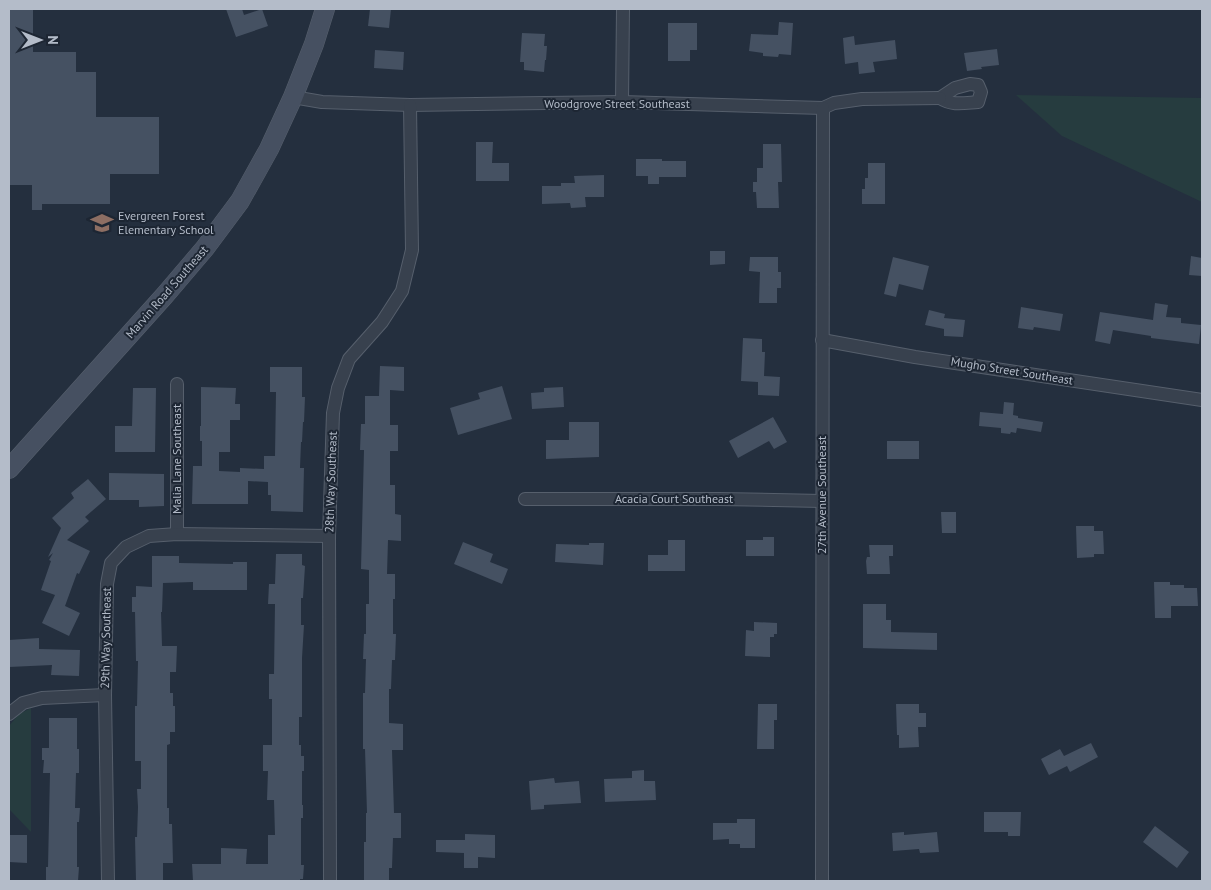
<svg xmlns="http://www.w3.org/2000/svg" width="1211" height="890" font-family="'PT Sans',sans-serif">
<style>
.green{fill:#263c3f}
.building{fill:#455162}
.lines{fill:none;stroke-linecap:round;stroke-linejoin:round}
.street-casing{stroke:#565f6c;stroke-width:14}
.secondary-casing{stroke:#565f6c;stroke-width:20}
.street{stroke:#38414e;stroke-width:12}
.secondary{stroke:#465061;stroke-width:19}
.labels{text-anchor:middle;stroke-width:4;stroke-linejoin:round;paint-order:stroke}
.street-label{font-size:12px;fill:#b4bcc9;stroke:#1d2633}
.poi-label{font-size:12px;fill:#b4bcc9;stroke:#1d2633;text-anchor:start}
</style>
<rect width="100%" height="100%" fill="#242f3e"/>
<g class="green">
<path d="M1016 95 1202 98V202L1062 136Z"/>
<path d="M31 708V832L9 809V726L19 714Z"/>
</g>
<g class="building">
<path d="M9 9H33V52H76V72H96V117H159V174H110V204H42V210H32V185H10V174H9Z"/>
<path d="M226 9H242L244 15 262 9 268 26 236 37Z"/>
<path d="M370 9H391L389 28 368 26Z"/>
<path d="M779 22 793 23 791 55 779 54 778 57 763 56V53L749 51 751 34 778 35Z"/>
<path d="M668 23H697V50H690V61H668Z"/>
<path d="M522 33 545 34 544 46H547L546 60H545L544 72 524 70V62H520Z"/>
<path d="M854 36 855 45 895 40 897 59 873 62 875 72 859 74 858 62 845 64 843 38Z"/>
<path d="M997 49 999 65 981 67 982 69 967 71 964 53Z"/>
<path d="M375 50 404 52 403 70 374 68Z"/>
<path d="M476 142H493L492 163H509V181H476Z"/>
<path d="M763 144H781L782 182H778L779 208H757L756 192H753V182H757V168H763Z"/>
<path d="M636 159H662V161H686V177H659V184H648V176H636Z"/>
<path d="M868 163H885V204H862V189H865V178H868Z"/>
<path d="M604 175V197H585L586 207 571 208 570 203 542 204V186H561V183H575L574 176Z"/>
<path d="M710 251H725V264L710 265Z"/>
<path d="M1191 256 1202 258V276L1189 275Z"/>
<path d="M750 257H778V272H781V288H777V303H759L760 272 749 271Z"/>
<path d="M893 257 929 266 923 290 899 284 896 297 884 294Z"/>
<path d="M1155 303 1168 305 1166 317 1181 318V323L1201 325 1199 344 1151 338V336L1113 330 1110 344 1095 341 1100 312 1153 320Z"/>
<path d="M1021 307 1063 314 1060 331 1034 327 1033 330 1018 328Z"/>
<path d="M929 310 945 314 944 318 965 320 963 337 944 336V329L925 325Z"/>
<path d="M743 338 762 339V352H765L764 376 780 377 779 396 758 395V382L741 381Z"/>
<path d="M380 366 404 367V391L390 390V425H398V451H390V485H395V514L401 515V541L388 540 387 574H395V599H393V634H396L395 660H392L391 689H389V723L403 724V750H392L394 813H401V838H393L392 868H389V881H364V842H366V813H367L365 749H363V693H365L366 659H363L364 634H366V604H369V570L361 569 364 450H360L361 424H365V396H379Z"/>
<path d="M270 367H302V397H305L304 422H303L302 442H301L300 468H304L303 512 271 511V495H268V482L248 481V504H192L193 466H202V441H200V426H201V387L236 388 235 404H240V420H230V452H219V471L240 472V468L264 469V456H275L276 392H270Z"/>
<path d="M502 386 512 419 458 435 450 408 480 399 478 393Z"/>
<path d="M563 387 564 407 532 409 531 393 544 392V388Z"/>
<path d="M133 388H156L155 452H115V426H132Z"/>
<path d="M1004 402 1014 403 1013 415 1018 416V418L1043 422 1041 432 1017 428 1016 433 1011 432 1010 434 1001 433V428L979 426 980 412 1003 414Z"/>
<path d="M773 417 787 442 774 449 769 441 738 458 729 441Z"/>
<path d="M569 422H599V457L546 459V440H569Z"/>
<rect x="887" y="441" width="32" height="18"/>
<path d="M109 473 164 474V506L139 507V500H109Z"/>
<path d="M88 479 106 499 85 517 89 521 67 540 90 551 79 574 77 573 65 606 80 613 69 636 42 623 55 595 41 590 51 561 49 560 53 553 48 557 61 528 52 518 74 498 71 493Z"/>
<path d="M941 512H956V533H942Z"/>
<path d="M1076 526H1094V531H1103L1104 554H1094V557L1077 558Z"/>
<path d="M763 537H774V556H746V540H763Z"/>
<path d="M668 540H685V571H648V555H668Z"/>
<path d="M463 542 493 554 490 562 508 569 502 584 454 564Z"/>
<path d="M589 543H604L603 565 555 562 556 544 589 545Z"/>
<path d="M869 545H893V556H889L890 574H867L866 561 867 557H870Z"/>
<path d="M276 554H302V565L305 566 303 598H301V625H304L302 658V717H299V745H301V756H304V771H302V805H303V818H301V865H304L303 879H300V881H193L192 864H221V848L247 849 246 864H268V835H275L274 800H267L268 771H263V745H272V699H269V674H274L275 604H268L269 584H275Z"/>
<path d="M152 556H179V563L233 564V562H247V590H193V582L163 583 162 612H161L162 646H177L176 672H170V693H173V706H175V732H170V744L167 745V808H169V824H172L173 863H163V881H136L135 837H137L138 807 137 789H141V761H135V706H137L138 661H136L135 612H132V597H136V586L152 587Z"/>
<path d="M1154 582H1170V585H1184V588H1197L1198 606H1171V618H1155Z"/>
<path d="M863 604H886V620H891V632L937 633V650L863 648Z"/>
<path d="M754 622 777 623V634H774V637H770V657L745 656 746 630 754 631Z"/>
<path d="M39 638V649L80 650 79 676 51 675 52 665 9 667V640Z"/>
<path d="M758 704H777V720H774V749H757Z"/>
<path d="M896 704H919V713H926V727H918L919 747 899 748V735H897Z"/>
<path d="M49 718H77V749H79V773H76L75 808H80L79 822H77V867H79L78 881H46V867H48L50 773H43L44 760H42V748H49Z"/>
<path d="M1091 743 1098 757 1070 772 1067 766 1049 775 1041 759 1060 749 1064 756Z"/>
<path d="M644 770V781H655L656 800 605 802 604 779 632 778V771Z"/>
<path d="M554 778 555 783 579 781 581 803 544 805V809L531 810 529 781Z"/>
<path d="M984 812H1021L1020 836H1008V832H984Z"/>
<path d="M737 819H755V848H740V844H729V839L713 840V823H737Z"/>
<path d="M1155 826 1189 852 1177 868 1143 842Z"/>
<path d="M904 832V835L937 832 939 852 920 853 919 849 893 851 892 833Z"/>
<path d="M465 834 495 835V858L478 857V868H464V853L436 852V840H465Z"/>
<path d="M9 835H27V863L9 862Z"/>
</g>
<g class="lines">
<defs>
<g id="street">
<path d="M970 84 978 85 981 92 978 102C964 103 952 106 940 98L955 88Z"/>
<path d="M293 97 322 102 410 105 622 102 823 108 834 103 862 99 940 98"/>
<path d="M622 102 623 9"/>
<path d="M822 340 915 357 1202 400"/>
<path d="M177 384V534"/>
<path d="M525 499H719L822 501"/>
<path d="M9 714 23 703 42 698 105 695"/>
<path d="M108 881 105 695 107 584 111 563 126 547 149 536 177 534 329 536"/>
<path d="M330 881 329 536 333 413 338 388 349 359 382 322 402 291 412 250 410 105"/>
<path d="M822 881 823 108"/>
</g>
<path id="secondary" d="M9 469 165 295 205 248 240 201 269 149 293 97 314 44 325 9"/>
</defs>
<use href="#street" class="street-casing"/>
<use href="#secondary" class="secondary-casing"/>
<use href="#street" class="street"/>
<use href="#secondary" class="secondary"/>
</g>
<defs>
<symbol id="school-bare" viewBox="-9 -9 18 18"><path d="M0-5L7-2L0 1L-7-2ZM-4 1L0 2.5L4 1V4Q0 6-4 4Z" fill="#8d6e63" stroke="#1d2633" stroke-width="2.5" paint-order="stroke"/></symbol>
</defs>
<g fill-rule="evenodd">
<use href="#school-bare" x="86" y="207" width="32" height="32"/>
</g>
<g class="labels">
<g class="street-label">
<text x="617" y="108">Woodgrove Street Southeast</text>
<text transform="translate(167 292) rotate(-49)" y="4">Marvin Road Southeast</text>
<text transform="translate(1012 371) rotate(9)" y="4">Mugho Street Southeast</text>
<text transform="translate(177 459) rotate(-90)" y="4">Malia Lane Southeast</text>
<text transform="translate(331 482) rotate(-88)" y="4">28th Way Southeast</text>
<text transform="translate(822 495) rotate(-90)" y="4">27th Avenue Southeast</text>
<text x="674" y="503">Acacia Court Southeast</text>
<text transform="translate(106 638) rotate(-89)" y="4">29th Way Southeast</text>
</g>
<g class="poi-label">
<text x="118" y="220">Evergreen Forest<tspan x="118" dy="14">Elementary School</tspan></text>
</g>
</g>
<rect width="1211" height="890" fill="none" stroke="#b4bcc9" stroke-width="20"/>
<g transform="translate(40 40) rotate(90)" stroke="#1d2633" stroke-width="4" paint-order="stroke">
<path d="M0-4L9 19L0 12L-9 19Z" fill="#b4bcc9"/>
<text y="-8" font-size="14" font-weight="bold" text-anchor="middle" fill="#b4bcc9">N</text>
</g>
</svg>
